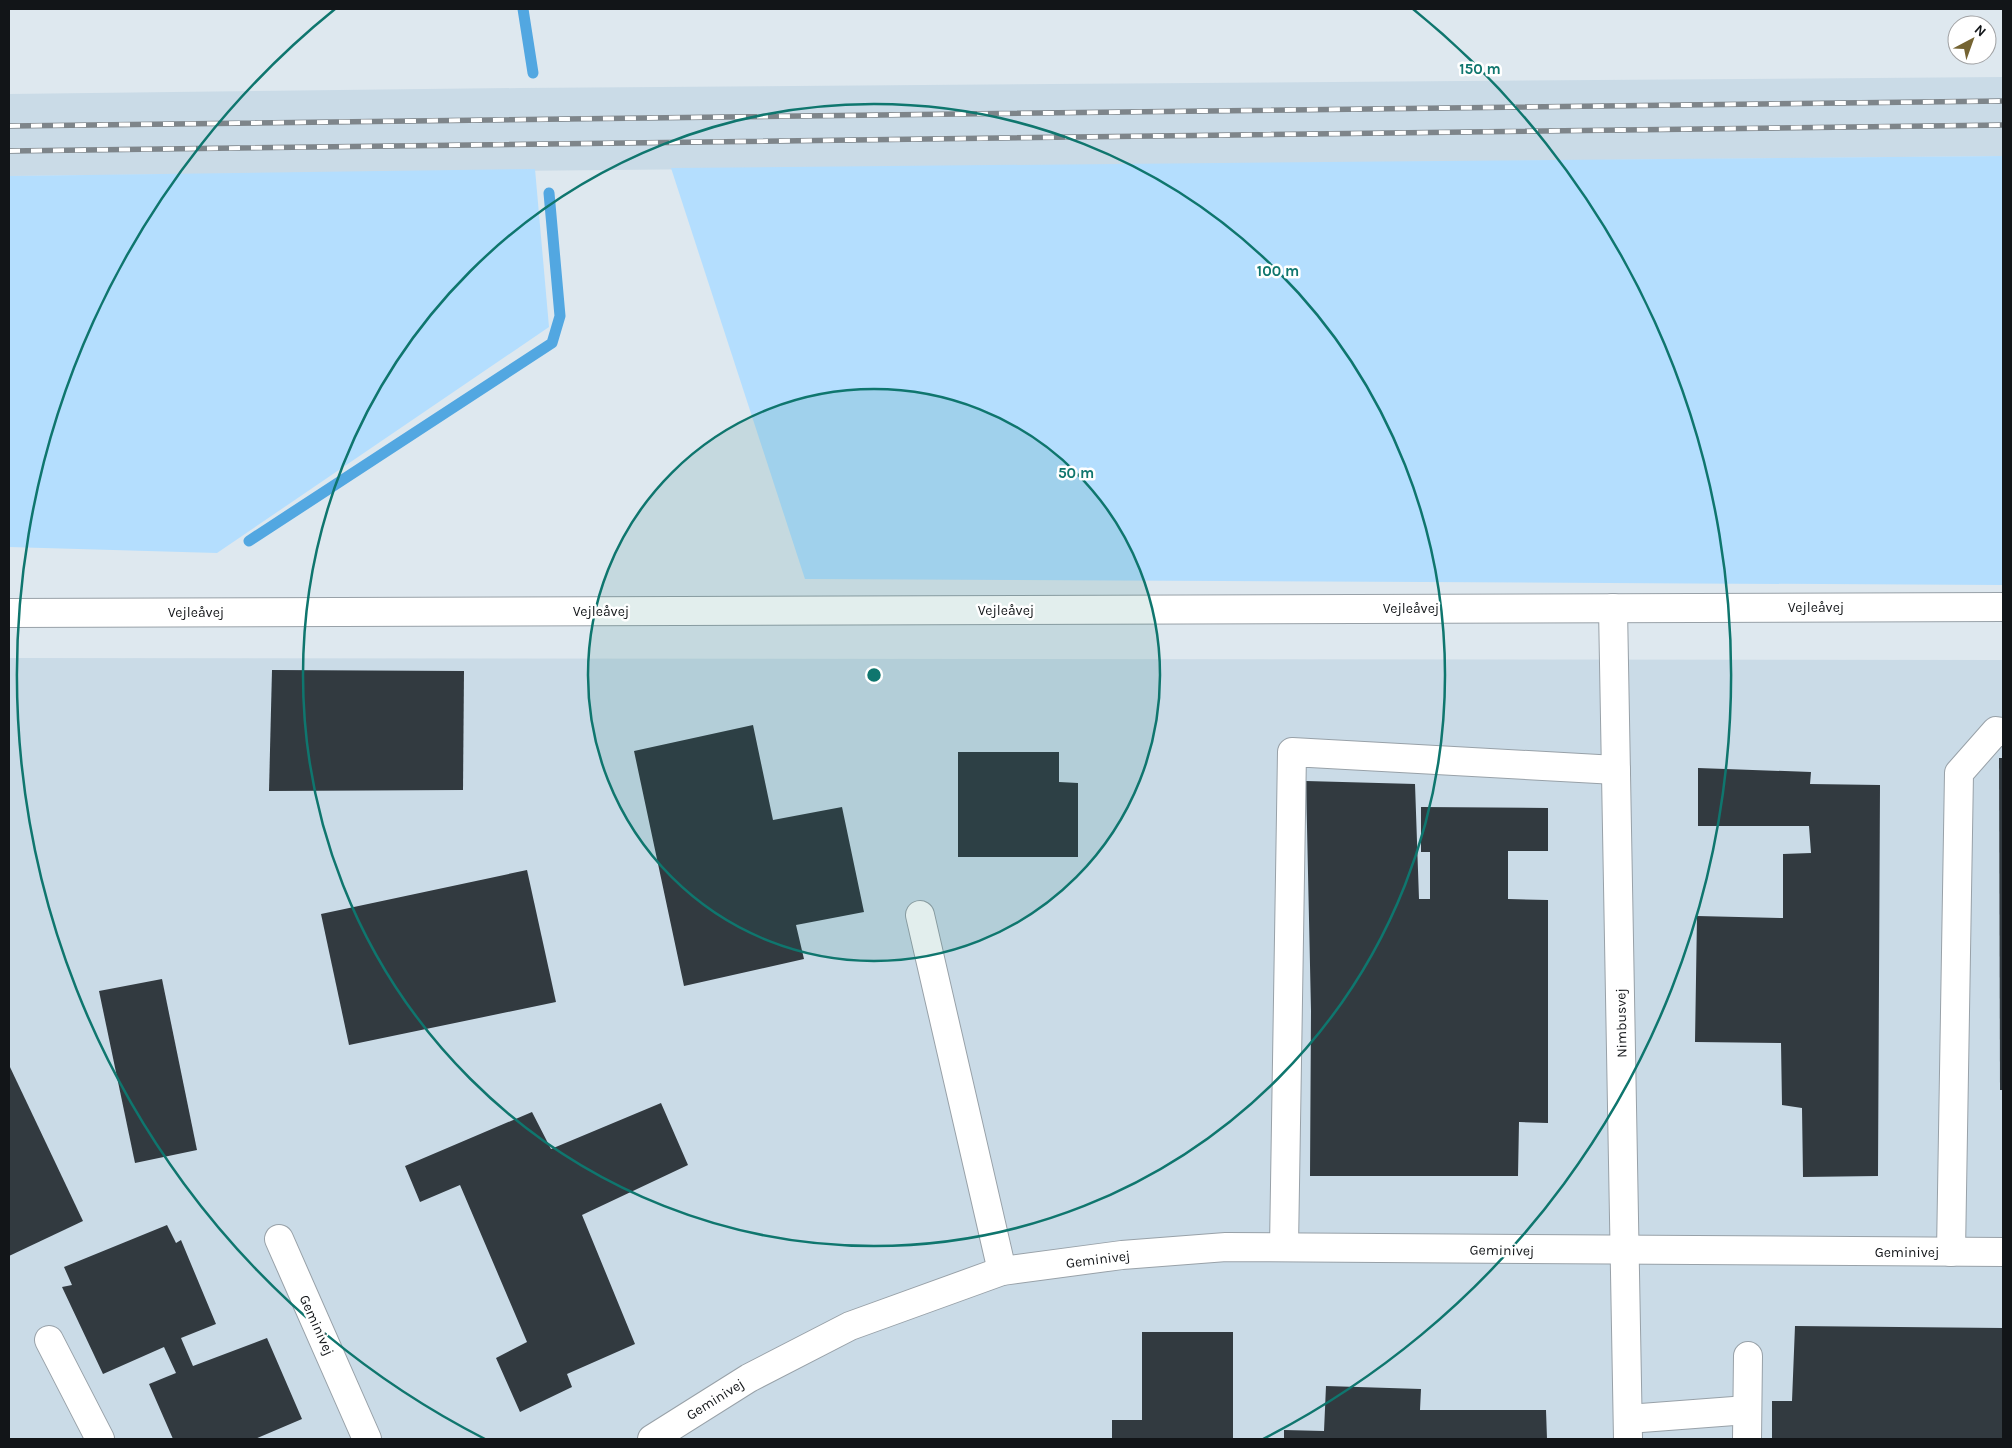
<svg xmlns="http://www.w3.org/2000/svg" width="2012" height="1448" font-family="Karla,sans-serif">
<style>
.built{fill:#cadbe7}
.green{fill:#b4defe}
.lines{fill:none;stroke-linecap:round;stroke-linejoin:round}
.stream{stroke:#52a7e1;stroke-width:11}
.building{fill:#323a40}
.minor-casing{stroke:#98a1a8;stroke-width:30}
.minor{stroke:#fff;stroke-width:28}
.rail-casing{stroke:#7e858a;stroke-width:5.5}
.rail{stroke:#fff;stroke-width:4;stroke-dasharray:11;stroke-linecap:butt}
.ring{fill:none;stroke:#0f766e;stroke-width:2.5}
.labels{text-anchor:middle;stroke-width:5;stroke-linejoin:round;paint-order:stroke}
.street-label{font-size:14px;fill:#121518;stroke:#fff}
.centre{fill:#0f766e;stroke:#fff;stroke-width:2.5}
.ring-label{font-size:15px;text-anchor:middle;font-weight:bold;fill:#0f766e;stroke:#fff;stroke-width:5;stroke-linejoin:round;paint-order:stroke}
</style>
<rect width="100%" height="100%" fill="#dee8ef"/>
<g class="built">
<path d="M2003 77V156L9 176V94L520 88Z"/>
<path d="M9 658 2003 660V1439H9Z"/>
</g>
<g class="green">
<path d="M2003 156V585L805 579 671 168Z"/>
<path d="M535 169 549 327 217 553 9 547V176Z"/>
</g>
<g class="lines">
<g class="stream">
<path d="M523 9 533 73"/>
<path d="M249 541 552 343 560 316 549 193"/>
</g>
</g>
<g class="building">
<path d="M272 670 464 671 463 790 269 791Z"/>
<path d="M753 725 773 820 842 807 864 912 796 925 804 959 684 986 634 751Z"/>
<path d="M958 752H1059V782L1078 783V857H958Z"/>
<path d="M1999 758H2003V1090H2000Z"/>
<path d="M1698 768 1811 772 1810 784 1880 785 1878 1176 1803 1177 1802 1108 1782 1105 1781 1043 1695 1042 1697 916 1783 918V854L1811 853 1809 826H1698Z"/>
<path d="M1306 781 1415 784 1419 899H1430V852H1421V807L1548 808V851H1508V899L1548 900V1123L1519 1122 1518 1176H1310L1311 1011Z"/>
<path d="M527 870 556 1002 349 1045 321 914Z"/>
<path d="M162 979 197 1150 135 1163 99 991Z"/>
<path d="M9 1065 83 1221 9 1256Z"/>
<path d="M661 1103 688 1165 582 1215 635 1344 567 1374 572 1387 520 1412 496 1358 527 1342 460 1185 420 1202 405 1166 532 1112 551 1149Z"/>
<path d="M167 1225 176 1243 181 1240 216 1324 181 1338 193 1366 267 1338 302 1419 255 1439H173L149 1384 176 1373 164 1347 103 1374 62 1287 72 1285 64 1267Z"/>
<path d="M1795 1326 2003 1328V1439H1772V1401H1792Z"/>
<path d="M1142 1332H1233V1439H1112V1420H1142Z"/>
<path d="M1326 1386 1421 1389 1420 1410H1546L1547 1439H1284V1430L1324 1431Z"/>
</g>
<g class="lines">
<defs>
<g id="minor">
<path d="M1613 608 1628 1439"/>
<path d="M9 613 2003 607"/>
<path d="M920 915 1002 1271"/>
<path d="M279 1239 367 1439"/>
<path d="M1284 1247 1292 752 1616 770"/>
<path d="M1951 1252 1959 773 1996 731 2003 732"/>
<path d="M49 1340 100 1439"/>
<path d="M1628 1419 1747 1410"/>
<path d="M652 1439 749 1378 850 1326 1002 1271 1122 1255 1226 1247 2003 1252"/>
<path d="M1747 1439 1748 1356"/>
</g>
</defs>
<use href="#minor" class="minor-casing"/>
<use href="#minor" class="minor"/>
<defs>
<g id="rail">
<path d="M9 126 2003 101"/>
<path d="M9 151 2003 125"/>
</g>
</defs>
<use href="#rail" class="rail-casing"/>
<use href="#rail" class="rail"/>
</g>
<circle cx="874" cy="675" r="286" fill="#0f766e" fill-opacity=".12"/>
<g class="ring">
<circle cx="874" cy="675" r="286"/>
<circle cx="874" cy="675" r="571"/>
<path d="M485 1439A857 857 0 0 1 335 9M1413 9A857 857 0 0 1 1263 1439"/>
</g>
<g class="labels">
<g class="street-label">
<text x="1816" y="612">Vejleåvej</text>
<text x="1411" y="613">Vejleåvej</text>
<text x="1006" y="615">Vejleåvej</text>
<text x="601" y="616">Vejleåvej</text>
<text x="196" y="617">Vejleåvej</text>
<text transform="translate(1621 1023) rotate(-91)" y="5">Nimbusvej</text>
<text transform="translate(1502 1250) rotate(1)" y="5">Geminivej</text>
<text x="1907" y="1257">Geminivej</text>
<text transform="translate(1098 1259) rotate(-7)" y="5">Geminivej</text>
<text transform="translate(317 1325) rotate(66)" y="5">Geminivej</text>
<text transform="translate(715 1399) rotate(-32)" y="5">Geminivej</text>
</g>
</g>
<circle cx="874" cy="675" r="8" class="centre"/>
<g class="ring-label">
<text x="1480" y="74">150 m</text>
<text x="1278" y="276">100 m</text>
<text x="1076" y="478">50 m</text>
</g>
<rect width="2012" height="1448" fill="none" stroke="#121518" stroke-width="20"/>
<g transform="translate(1972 40) rotate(41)"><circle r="24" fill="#ffffff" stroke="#a0a1a3"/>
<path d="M0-4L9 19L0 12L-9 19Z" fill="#756432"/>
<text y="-8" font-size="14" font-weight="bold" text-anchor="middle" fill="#121518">N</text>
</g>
</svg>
